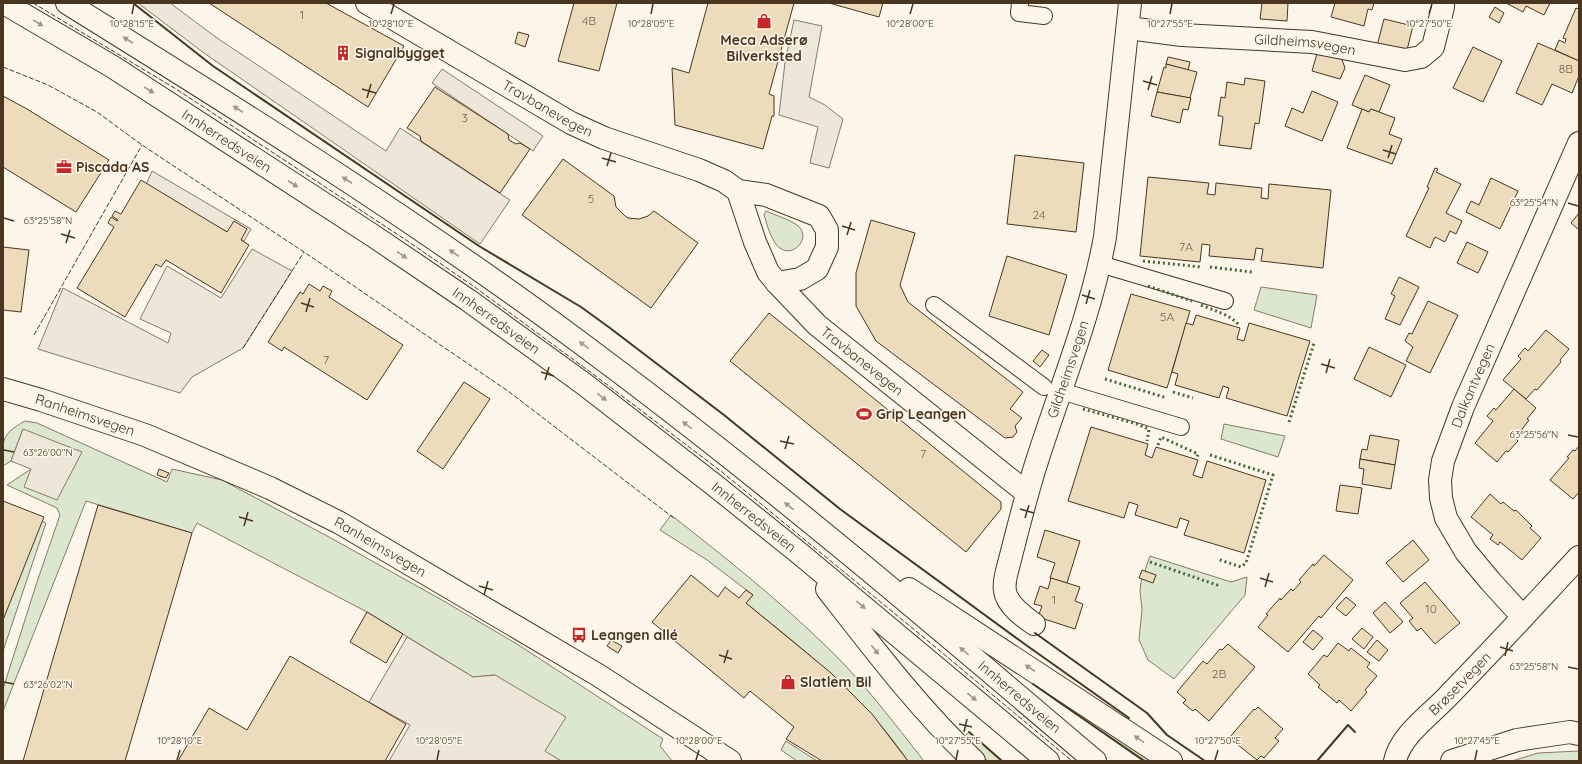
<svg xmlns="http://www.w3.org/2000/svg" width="1582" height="764" font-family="Quicksand,sans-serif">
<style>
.green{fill:#dce7d0;stroke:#887966}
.parking{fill:#ede7d9;stroke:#887966}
.building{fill:#ecdcbc;stroke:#4a3520}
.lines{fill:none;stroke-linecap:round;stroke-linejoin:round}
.pedestrian-casing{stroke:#4a3520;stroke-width:18}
.minor-casing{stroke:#4a3520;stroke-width:24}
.tertiary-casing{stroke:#4a3520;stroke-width:24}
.trunk-casing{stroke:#4a3520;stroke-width:24}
.pedestrian{stroke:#fbf6e9;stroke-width:16}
.minor{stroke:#fbf6e9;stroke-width:22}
.tertiary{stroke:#fbf6e9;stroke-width:22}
.trunk{stroke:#fbf6e9;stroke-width:22}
.hedge{stroke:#436837;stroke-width:3;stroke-dasharray:2 3;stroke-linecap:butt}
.fence{stroke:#4a3520;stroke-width:1;stroke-dasharray:5 2;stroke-linecap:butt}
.wall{stroke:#4a3520;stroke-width:2}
.oneway{fill:#a29684}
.ticks{fill:none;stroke:#4a3520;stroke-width:1.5}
.labels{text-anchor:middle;stroke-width:3;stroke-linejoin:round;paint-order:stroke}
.number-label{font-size:12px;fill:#725f47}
.poi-label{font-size:14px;font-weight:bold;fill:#4a3520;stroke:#fbf6e9;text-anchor:start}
.street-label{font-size:14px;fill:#4a3520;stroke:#fbf6e9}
.ticks-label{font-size:10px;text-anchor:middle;fill:#4a3520;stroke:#fbf6e9;stroke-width:3;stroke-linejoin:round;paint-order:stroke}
</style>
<rect width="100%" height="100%" fill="#fbf6e9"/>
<g class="green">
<path d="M766 211C775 215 790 220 797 225 815 239 787 265 774 241 769 234 767 223 764 215Z"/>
<path d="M1261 287 1317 295 1311 328 1254 310Z"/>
<path d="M25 421 37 423 167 482 172 469 222 480 329 537 442 600 517 644 663 739 660 746 672 761H561L545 752 495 675 473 677 367 612 197 523 192 533 86 501 3 711V689L37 582 60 515 57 508 7 485 31 469 57 500 23 429 11 461 3 466C3 440 0 435 25 421Z"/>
<path d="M1224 424 1285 436 1278 457 1221 439Z"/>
<path d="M671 515C726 558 780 601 830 650 865 684 894 723 924 761H908C897 745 885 730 872 715 835 673 790 639 746 603L753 595 707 560 660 530Z"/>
<path d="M40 520 46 523 3 651V611Z"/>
<path d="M1150 556 1231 582 1247 577 1245 595 1174 679 1148 660 1139 640 1142 609 1140 591 1141 582Z"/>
<path d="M1047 688 1152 761H1146L1058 702 1045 692Z"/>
<path d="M969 732 1002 761H988L963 738Z"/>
<path d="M786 741 817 761H797L781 750Z"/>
<path d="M1579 751V761H1512L1538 753Z"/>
</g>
<g class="parking">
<path d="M138 3H170L217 38 386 151 400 128 510 200 480 244 204 53Z"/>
<path d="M794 20 822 26 809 97 825 105 843 119 829 168 810 163 818 127 779 115 785 62Z"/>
<path d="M442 69 543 136 533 151 432 83Z"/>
<path d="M152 171 251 229 244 241 145 187Z"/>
<path d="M252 249 292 271 243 348 192 377 180 393 38 349 63 288 168 343 171 333 140 319 167 266 221 298Z"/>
<path d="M23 429 82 452 57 500 24 487 31 469 11 461Z"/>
<path d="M407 637 473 677 495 675 566 717 545 751 561 761H389L410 725 369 702Z"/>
</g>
<g class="building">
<path d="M209 3H326L404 46 368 107Z"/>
<path d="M574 3H617L599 71 558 61Z"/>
<path d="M708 3H794L769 94 774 96V116H772L763 149 675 125 672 68 689 73Z"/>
<path d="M829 3H883L879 17Z"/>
<path d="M1262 3H1288L1287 21 1260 19Z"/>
<path d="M1335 3H1374L1372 10 1368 9 1364 26 1331 17Z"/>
<path d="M1506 3H1550L1544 15 1526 6 1523 12Z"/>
<path d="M1495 7 1504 13 1499 23 1489 17Z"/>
<path d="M1576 8 1579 9V61L1555 50 1559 40 1565 43 1566 39 1563 38Z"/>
<path d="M1384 19 1413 26 1406 54 1377 46Z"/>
<path d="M518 32 529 35 525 47 515 43Z"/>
<path d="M1538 43 1579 61V76L1572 93 1552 84 1542 105 1516 93Z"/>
<path d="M1473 47 1502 61 1483 102 1453 88Z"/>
<path d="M1318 50 1341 57 1345 68 1340 79 1312 71Z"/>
<path d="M1168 57 1190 62 1188 70 1166 64Z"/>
<path d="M1166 64 1197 72 1190 98 1157 92 1164 67 1166 68Z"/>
<path d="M1365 75 1390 85 1379 112 1371 109 1369 112 1352 105Z"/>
<path d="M1245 78 1265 81 1259 124 1255 123 1251 149 1219 145 1223 118 1222 116H1218L1221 97 1225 98 1227 82 1244 85Z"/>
<path d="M435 87 508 134 509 140 516 144 520 143 530 149 500 193 421 141 420 136 407 128Z"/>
<path d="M1312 91 1338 102 1322 141 1285 126 1292 108 1303 113Z"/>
<path d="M1157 92 1191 98 1188 110 1183 109 1180 123 1151 116Z"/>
<path d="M3 96 27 109 109 160 76 212 3 167Z"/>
<path d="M1362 109 1369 112 1371 109 1395 118 1389 134 1402 139 1392 164 1347 148Z"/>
<path d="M1015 155 1084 163 1076 232 1007 224Z"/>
<path d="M563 159 614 196 616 207 624 215 628 218 639 219 648 216 654 211 698 243 651 308 522 215Z"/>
<path d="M1435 168 1438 169 1436 172 1461 184 1446 213 1462 221 1456 234 1450 231 1445 242 1435 237 1430 248 1406 236 1429 188 1427 187Z"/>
<path d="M1148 177 1209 183 1207 194 1215 195 1216 183 1262 188 1261 198 1268 199 1269 184 1331 190 1323 268 1261 261 1263 249 1256 248 1254 260 1209 256 1210 245 1202 244 1200 262 1140 256Z"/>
<path d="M1491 178 1518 191 1500 229 1466 212 1471 201 1479 205Z"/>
<path d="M141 180 227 232 234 221 247 229 241 240 249 245 221 293 166 260 161 267 156 264 125 317 77 288 114 227 108 223 111 217 117 221 118 220 112 216 115 211 121 214Z"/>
<path d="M1579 213V230L1571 223Z"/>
<path d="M871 220 915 233 900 285 908 302 1023 392 1010 409 1022 418 1015 426 1017 432 1013 437 1005 438 876 341 856 306V273Z"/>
<path d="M1467 242 1488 252 1478 273 1457 263Z"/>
<path d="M3 247 29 250 21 312 3 310Z"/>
<path d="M1007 256 1067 275 1049 335 989 316Z"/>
<path d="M1399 277 1419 287 1400 325 1385 319 1395 296 1391 294Z"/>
<path d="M309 284 320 291 323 286 332 291 329 297 403 345 367 400 284 347 282 351 268 342 300 292 303 294Z"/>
<path d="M1131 294 1190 311 1167 388 1108 370Z"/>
<path d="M1428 301 1458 315 1430 373 1406 361 1413 347 1405 341 1409 333 1412 334Z"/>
<path d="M769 313 1001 502V509L966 552 730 361Z"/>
<path d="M1196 315 1240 328 1237 339 1244 341 1249 323 1310 341 1287 416 1226 398 1229 388 1223 386 1219 398 1175 385 1178 374 1172 372 1186 323 1193 325Z"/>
<path d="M1546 330 1569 349 1560 360 1561 362 1537 390 1535 389 1526 399 1503 380 1521 359 1518 356 1525 348 1528 351Z"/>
<path d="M1369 347 1406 365 1391 397 1354 379Z"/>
<path d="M1042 350 1049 355 1040 367 1033 361Z"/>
<path d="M464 382 490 399 443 469 417 451Z"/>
<path d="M1514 389 1536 408 1527 419 1529 420 1520 432 1521 433 1516 439 1518 441 1508 452 1506 451 1497 462 1475 443 1493 421 1487 416 1494 408 1496 410Z"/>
<path d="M1091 427 1148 444 1145 455 1152 458 1156 447 1198 460 1193 475 1202 478 1207 461 1266 480 1244 553 1184 535 1189 521 1180 518 1177 528 1135 515 1138 505 1129 502 1124 518 1068 501Z"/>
<path d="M1370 435 1399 440 1395 465 1360 459 1362 449 1367 450Z"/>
<path d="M1579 446V492L1573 499 1550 480 1569 458 1567 457 1573 450 1575 451Z"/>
<path d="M1360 459 1395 465 1391 489 1362 484 1364 469 1359 468Z"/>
<path d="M159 469 169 473 166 478 157 475Z"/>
<path d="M1340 485 1362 488 1358 514 1336 511Z"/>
<path d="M1490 494 1501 504 1503 502 1514 511 1516 510 1532 526 1530 528 1541 538 1522 560 1500 542 1498 545 1490 539 1493 535 1471 517Z"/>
<path d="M3 501 44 517 3 620Z"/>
<path d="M98 505 192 533 125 761H23Z"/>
<path d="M1045 530 1080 541 1067 583 1050 578 1055 563 1037 557Z"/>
<path d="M1413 540 1429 560 1403 582 1386 563Z"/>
<path d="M1324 555 1353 580 1321 618 1319 616 1288 652 1258 627 1268 615 1266 614 1280 598 1281 600 1291 589 1293 591 1301 582 1299 580 1313 564 1314 566Z"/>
<path d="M1142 570 1156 575 1153 583 1139 578Z"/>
<path d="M691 575 718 597 725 587 739 598 746 590 753 595 746 603 831 673 872 714 908 761H822L786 739 794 727 750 691 744 698 652 622Z"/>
<path d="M1051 578 1080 587 1075 601 1083 604 1075 629 1038 617 1042 606 1034 604 1040 586 1048 589Z"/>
<path d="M1425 582 1460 623 1435 644 1421 628 1417 631 1409 621 1413 618 1400 603Z"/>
<path d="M1346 597 1356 605 1346 616 1336 608Z"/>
<path d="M1385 602 1403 622 1390 633 1373 613Z"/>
<path d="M367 612 403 634 386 663 350 642Z"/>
<path d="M1362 628 1373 637 1364 649 1352 639Z"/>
<path d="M1313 630 1323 638 1313 650 1303 642Z"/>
<path d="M611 640 622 646 618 653 607 646Z"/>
<path d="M1377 640 1388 650 1379 661 1367 652Z"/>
<path d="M1338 643 1349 651 1351 648 1370 663 1367 667 1377 676 1365 690 1367 692 1351 711 1339 700 1337 703 1318 687 1320 685 1308 674 1324 655 1327 657Z"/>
<path d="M1228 644 1255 667 1209 721 1195 709 1193 711 1183 703 1186 700 1177 692 1203 661 1207 664 1220 649 1222 650Z"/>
<path d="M290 656 406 724 385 761H178L209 708 247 730Z"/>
<path d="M1258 707 1283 729 1275 738 1279 741 1264 758 1261 756 1257 760 1229 738 1254 709 1255 710Z"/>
</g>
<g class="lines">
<defs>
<g id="pedestrian">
<path d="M1020 3 1019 13 1044 16"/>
<path d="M1100 264 1225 301"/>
<path d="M934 305 1044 387"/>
<path d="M1061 391 1181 427"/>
</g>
<g id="minor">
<path id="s1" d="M367 3 571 123 604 138 699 170 724 181 738 191 755 242 768 272 777 283 817 325 1027 493"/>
<path id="s2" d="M1128 28 1182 35 1312 42 1405 60 1421 57 1433 47 1443 7V3"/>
<path d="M738 191 766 195 819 216 827 230V247L817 269 800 279 777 283"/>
<path id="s3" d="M1523 617 1491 582 1466 552 1446 518 1441 498 1440 480 1443 461 1463 407 1579 143"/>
<path id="s4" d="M1034 624C1024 617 1007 605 1005 591 1004 586 1005 580 1006 575 1016 537 1025 498 1037 461 1061 386 1091 314 1105 237L1130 3"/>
<path id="s5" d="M1395 761C1400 735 1433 713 1450 694 1494 649 1536 603 1579 557"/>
<path d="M1452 761 1517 740 1570 732 1579 734"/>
</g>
<g id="tertiary">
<path id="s6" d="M3 389 41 400 145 435 270 488 340 523 598 675 730 761"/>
</g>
<g id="trunk">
<path id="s7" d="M4 3 113 67 372 235 468 300 584 384 713 484 799 553 1048 761"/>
<path id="s8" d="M67 3C249 116 431 230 602 359 772 486 934 624 1095 761"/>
<path d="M827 589C873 648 919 709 974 761"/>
<path d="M909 589 1171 761"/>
</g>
</defs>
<use href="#pedestrian" class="pedestrian-casing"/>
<use href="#minor" class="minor-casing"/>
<use href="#tertiary" class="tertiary-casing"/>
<use href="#trunk" class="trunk-casing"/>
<use href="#pedestrian" class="pedestrian"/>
<use href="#minor" class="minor"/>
<use href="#tertiary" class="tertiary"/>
<use href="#trunk" class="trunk"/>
<g class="hedge">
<path d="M1143 261 1201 267"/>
<path d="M1210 267 1252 272"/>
<path d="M1148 286 1192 301"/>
<path d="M1201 305C1215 311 1229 314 1239 325"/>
<path d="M1105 379 1167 398"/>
<path d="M1173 392 1193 398"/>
<path d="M1083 409 1137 424 1149 429 1147 441"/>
<path d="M1289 422 1314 343"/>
<path d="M1158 445 1161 437 1198 454 1197 457"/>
<path d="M1210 455 1273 475 1246 563 1241 567 1217 559"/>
<path d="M1150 562 1220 586"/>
</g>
<g class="fence">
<path d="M33 3 176 89 406 240 476 288 593 374 722 472 916 631 1072 761"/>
<path d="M3 67 48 85 97 112 142 145 304 252 508 391 675 519"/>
<path d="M34 335 142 145"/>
<path d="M243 348 304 252"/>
</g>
<g class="wall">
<path d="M133 3 213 66 479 246 581 307 610 328 724 415 840 509 1026 645 1129 718"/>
<path d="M1035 633 1147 713 1167 735 1205 761"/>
<path d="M1033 684 1144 761"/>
<path d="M969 732 1002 761"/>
<path d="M1317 761 1348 725 1355 732"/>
</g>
</g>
<defs><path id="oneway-solid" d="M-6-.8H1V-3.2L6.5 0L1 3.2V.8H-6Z"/></defs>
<g class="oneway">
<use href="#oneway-solid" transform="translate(38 23) rotate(31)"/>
<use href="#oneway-solid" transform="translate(128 40) rotate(-148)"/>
<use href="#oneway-solid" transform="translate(149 90) rotate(32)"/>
<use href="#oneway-solid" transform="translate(238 109) rotate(-147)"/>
<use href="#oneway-solid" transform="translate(347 180) rotate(-147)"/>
<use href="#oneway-solid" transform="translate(293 184) rotate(33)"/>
<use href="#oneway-solid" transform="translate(454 253) rotate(-146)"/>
<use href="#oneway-solid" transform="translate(402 255) rotate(34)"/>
<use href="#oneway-solid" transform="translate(584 345) rotate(-144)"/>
<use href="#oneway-solid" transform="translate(602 397) rotate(38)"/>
<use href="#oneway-solid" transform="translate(687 425) rotate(-142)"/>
<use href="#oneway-solid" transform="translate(789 506) rotate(-141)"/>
<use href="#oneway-solid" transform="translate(861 605) rotate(40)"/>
<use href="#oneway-solid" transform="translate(875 650) rotate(52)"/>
<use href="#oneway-solid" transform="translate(964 651) rotate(-140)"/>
<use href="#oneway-solid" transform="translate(1030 668) rotate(-147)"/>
<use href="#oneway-solid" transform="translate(972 697) rotate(40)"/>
<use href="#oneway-solid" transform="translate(1139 739) rotate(-146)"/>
</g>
<path class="ticks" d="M132 14 134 4M391 14 394 4M651 14 653 4M910 14 913 4M1170 14 1172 4M1429 14 1432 4M1143 81 1157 85M362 89 376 93M1148 90 1152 76M367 98 371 84M1383 150 1396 154M602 158 616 162M1388 158 1392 145M607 166 611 153M1568 203 1578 206M4 218 14 221M842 226 855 230M61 234 75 238M847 235 851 222M66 243 70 230M1082 295 1095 299M301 303 314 307M1086 304 1090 290M306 312 310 298M1321 364 1335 368M541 372 554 376M1326 373 1330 359M545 380 549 367M1568 435 1578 437M780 441 794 444M785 449 789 436M4 450 14 452M1020 509 1034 513M239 517 253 521M1025 518 1029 505M244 526 248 512M1260 578 1273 582M479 586 493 590M1265 587 1269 573M484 595 488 581M1500 647 1513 651M719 655 732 659M1505 656 1508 642M724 663 728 650M1568 667 1578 669M4 682 14 684M959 724 972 727M964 732 967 719M177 760 180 750M437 760 439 750M696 760 699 750M956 760 958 750M1215 760 1218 750M1475 760 1477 750"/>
<defs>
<symbol id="shop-bare" viewBox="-9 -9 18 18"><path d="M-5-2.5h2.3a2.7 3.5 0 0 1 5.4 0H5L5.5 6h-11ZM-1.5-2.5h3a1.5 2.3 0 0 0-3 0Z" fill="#c62828" stroke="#fbf6e9" stroke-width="2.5" paint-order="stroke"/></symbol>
<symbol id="building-bare" viewBox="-9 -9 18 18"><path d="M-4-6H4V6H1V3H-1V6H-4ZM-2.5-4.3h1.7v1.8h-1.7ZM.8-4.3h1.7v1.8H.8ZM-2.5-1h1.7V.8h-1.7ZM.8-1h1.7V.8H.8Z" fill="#c62828" stroke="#fbf6e9" stroke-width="2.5" paint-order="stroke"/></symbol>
<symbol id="office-bare" viewBox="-9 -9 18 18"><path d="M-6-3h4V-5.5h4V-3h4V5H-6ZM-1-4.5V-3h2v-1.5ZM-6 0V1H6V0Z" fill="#c62828" stroke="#fbf6e9" stroke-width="2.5" paint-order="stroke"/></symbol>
<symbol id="stadium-bare" viewBox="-9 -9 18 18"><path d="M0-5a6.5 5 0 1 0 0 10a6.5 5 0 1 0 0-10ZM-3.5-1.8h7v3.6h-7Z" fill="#c62828" stroke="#fbf6e9" stroke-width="2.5" paint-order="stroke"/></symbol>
<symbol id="bus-bare" viewBox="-9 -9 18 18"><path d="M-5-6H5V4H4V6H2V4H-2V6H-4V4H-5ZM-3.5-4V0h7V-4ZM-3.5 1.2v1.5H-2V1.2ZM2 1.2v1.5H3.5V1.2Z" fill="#c62828" stroke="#fbf6e9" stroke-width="2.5" paint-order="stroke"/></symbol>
</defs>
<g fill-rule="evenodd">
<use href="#shop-bare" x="753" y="10" width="22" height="22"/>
<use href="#building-bare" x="332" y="42" width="22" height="22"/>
<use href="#office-bare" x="53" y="156" width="22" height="22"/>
<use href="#stadium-bare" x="853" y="403" width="22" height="22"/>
<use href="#bus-bare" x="568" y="624" width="22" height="22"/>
<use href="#shop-bare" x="777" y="671" width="22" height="22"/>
</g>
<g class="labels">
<g class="number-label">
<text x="302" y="19">1</text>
<text x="589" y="25">4B</text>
<text x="1566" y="73">8B</text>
<text x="465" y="122">3</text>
<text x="591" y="203">5</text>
<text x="1039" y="219">24</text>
<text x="1186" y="251">7A</text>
<text x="1167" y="321">5A</text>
<text x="326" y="364">7</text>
<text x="923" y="458">7</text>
<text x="1054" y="604">1</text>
<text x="1431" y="613">10</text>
<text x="1219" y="678">2B</text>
</g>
<g class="poi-label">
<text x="764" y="45" text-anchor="middle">Meca Adserø<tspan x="764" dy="16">Bilverksted</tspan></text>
<text x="355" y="58">Signalbygget</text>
<text x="76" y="172">Piscada AS</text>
<text x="876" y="419">Grip Leangen</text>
<text x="591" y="640">Leangen allé</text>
<text x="800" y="687">Slatlem Bil</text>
</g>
<g class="street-label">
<text dy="5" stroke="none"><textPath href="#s2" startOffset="178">Gildheimsvegen</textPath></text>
<text dy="5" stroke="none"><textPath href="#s1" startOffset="209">Travbanevegen</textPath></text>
<text dy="5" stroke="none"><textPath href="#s7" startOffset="262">Innherredsveien</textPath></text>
<text dy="5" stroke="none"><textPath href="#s7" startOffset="586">Innherredsveien</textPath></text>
<text dy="5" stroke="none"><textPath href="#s1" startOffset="634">Travbanevegen</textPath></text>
<text dy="5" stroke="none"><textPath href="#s4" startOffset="276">Gildheimsvegen</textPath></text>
<text dy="5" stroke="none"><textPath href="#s3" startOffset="265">Dalkantvegen</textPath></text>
<text dy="5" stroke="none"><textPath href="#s6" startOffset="86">Ranheimsvegen</textPath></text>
<text dy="5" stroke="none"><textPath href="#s7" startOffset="910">Innherredsveien</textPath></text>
<text dy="5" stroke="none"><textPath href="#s6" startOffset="410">Ranheimsvegen</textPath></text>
<text dy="5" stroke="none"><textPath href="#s5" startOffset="102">Brøsetvegen</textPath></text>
<text dy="5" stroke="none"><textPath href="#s8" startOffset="1180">Innherredsveien</textPath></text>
</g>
</g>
<g class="ticks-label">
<text x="132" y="27">10°28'15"E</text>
<text x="391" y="27">10°28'10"E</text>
<text x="651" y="27">10°28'05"E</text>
<text x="910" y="27">10°28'00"E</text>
<text x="1170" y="27">10°27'55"E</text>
<text x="1429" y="27">10°27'50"E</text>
<text x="1534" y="206">63°25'54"N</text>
<text x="48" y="224">63°25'58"N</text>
<text x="1534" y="438">63°25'56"N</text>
<text x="48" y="456">63°26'00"N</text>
<text x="1534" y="670">63°25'58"N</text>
<text x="48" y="688">63°26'02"N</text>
<text x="180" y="744">10°28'10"E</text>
<text x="439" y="744">10°28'05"E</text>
<text x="699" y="744">10°28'00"E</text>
<text x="958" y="744">10°27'55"E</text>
<text x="1218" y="744">10°27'50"E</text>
<text x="1477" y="744">10°27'45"E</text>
</g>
<rect width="1582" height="764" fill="none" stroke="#4a3520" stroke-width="8"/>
</svg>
